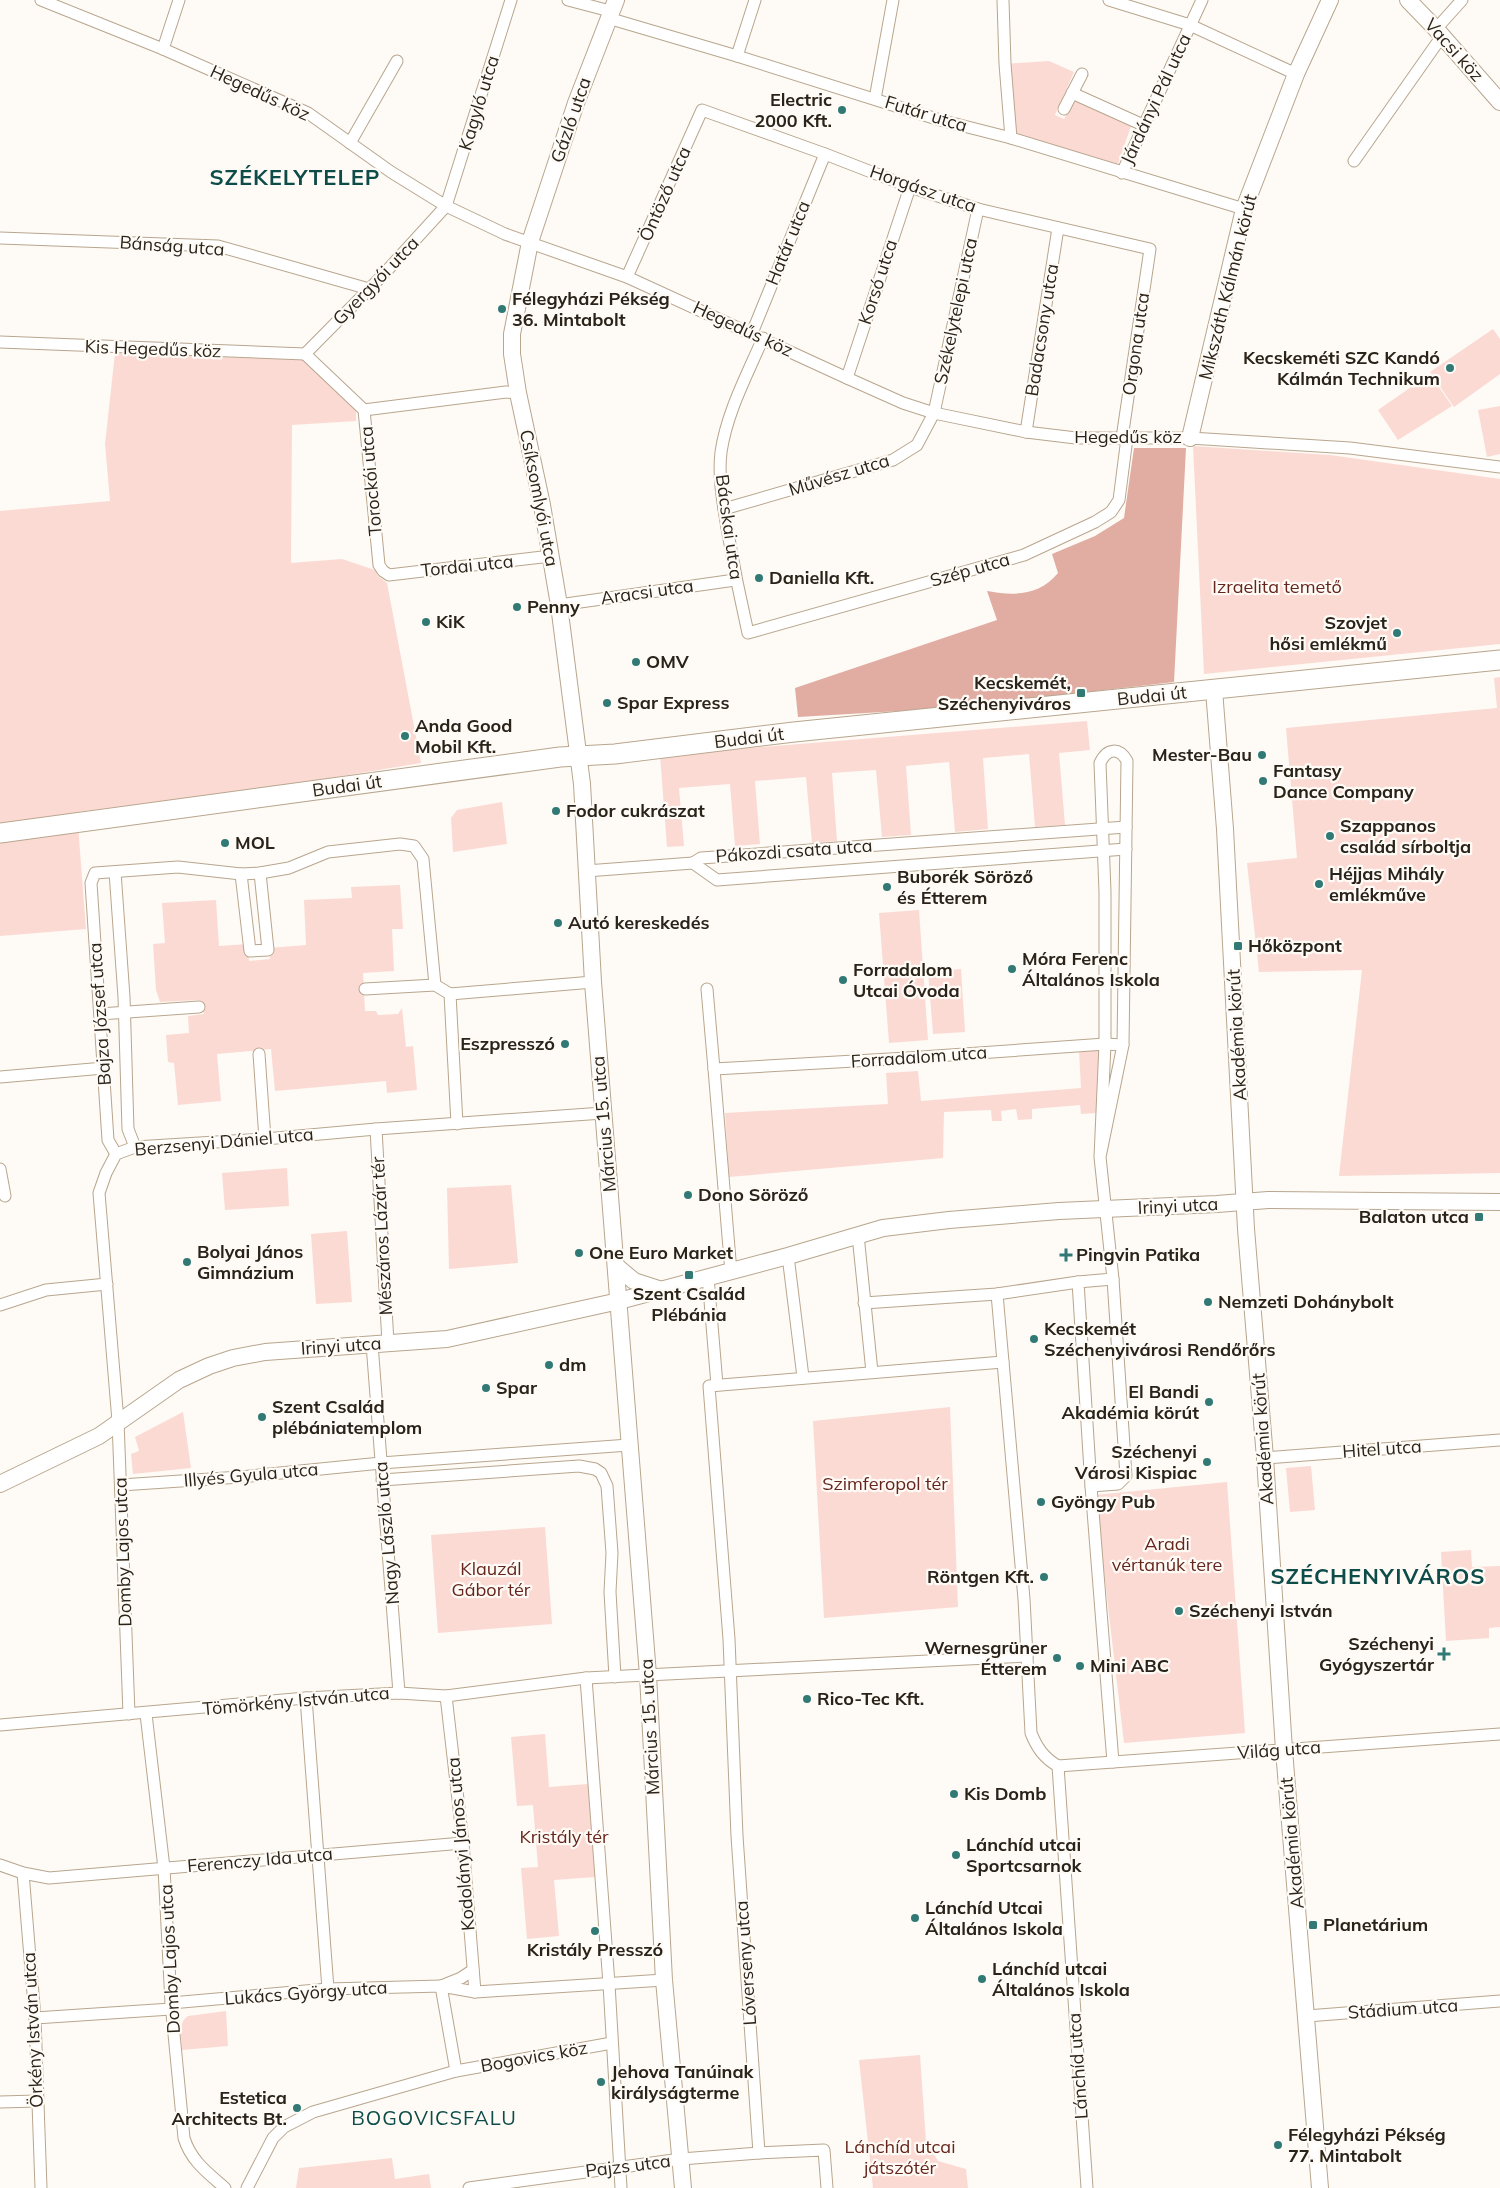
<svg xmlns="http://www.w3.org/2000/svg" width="1500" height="2188" font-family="Mulish,sans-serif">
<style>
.green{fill:#fcdad4}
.forest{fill:#e1aca2}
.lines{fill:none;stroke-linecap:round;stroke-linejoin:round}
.street-casing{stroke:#b8a68e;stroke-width:13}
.secondary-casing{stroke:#b8a68e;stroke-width:18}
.primary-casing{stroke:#b8a68e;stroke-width:21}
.street{stroke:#fff;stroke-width:11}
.secondary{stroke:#fff;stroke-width:16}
.primary{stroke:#fff;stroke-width:19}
.poi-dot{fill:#317974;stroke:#fefaf5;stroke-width:2}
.labels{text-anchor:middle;stroke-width:4.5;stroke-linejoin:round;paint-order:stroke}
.street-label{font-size:18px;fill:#2a231a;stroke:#fefaf5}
.poi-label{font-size:18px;font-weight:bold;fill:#2a231a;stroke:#fefaf5;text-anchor:start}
.park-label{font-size:18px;fill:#65251c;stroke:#fefaf5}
.quarter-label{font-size:20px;letter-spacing:1px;fill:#0d4c48;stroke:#fefaf5}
.district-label{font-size:22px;font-weight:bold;letter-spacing:1px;fill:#0d4c48;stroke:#fefaf5}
</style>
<rect width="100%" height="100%" fill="#fefaf5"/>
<g class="green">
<path d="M1049 61 1074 72 1055 115 1064 119 1075 100 1131 126 1118 164 1011 133 1005 64Z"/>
<path d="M1493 329 1500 339V374L1454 407 1430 372Z"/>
<path d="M115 353 305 360 356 409V421L292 425 291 563 342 559 375 570 378 576 387 583 421 763 288 785 77 812 86 929 0 936V511L110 501 105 444Z"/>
<path d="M1430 374 1452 406 1398 440 1378 410Z"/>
<path d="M1500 406V454L1487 457 1478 410Z"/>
<path d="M1193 446 1330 455 1500 479V644L1204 674Z"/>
<path d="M1500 677V1173L1339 1176 1362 970 1259 972 1247 863 1297 858 1286 728 1497 708 1494 678Z"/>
<path d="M1087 721 1090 750 1059 753 1065 825 1035 827 1029 754 983 758 988 829 955 832 949 762 906 766 911 835 882 837 876 770 832 773 837 841 812 843 806 777 755 781 760 844 735 846 730 784 679 788 684 846 667 847 660 755Z"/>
<path d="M502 802 507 844 453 852 451 818 457 810Z"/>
<path d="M400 885 403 929H392L394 971 363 973 365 1011H376L378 1015 398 1014 402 1008 406 1047 413 1046 417 1090 387 1093 386 1081 275 1091 271 1049 217 1054 221 1101 178 1105 174 1063 168 1062 166 1035 189 1033 188 1016 204 1014 199 1000 160 1002 156 990 153 944 165 943 162 903 216 900 219 946 248 944 249 961 270 959 269 948 306 945 304 900 352 898 351 887Z"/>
<path d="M919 910 928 1040 889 1043 879 913Z"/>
<path d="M961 969 965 1032 933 1034 928 971Z"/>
<path d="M1100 1048 1098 1113 1081 1114 1080 1105 1032 1109V1119L1018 1120 1016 1109 1001 1111 1002 1121H992L991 1110 944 1112 943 1158 729 1177 725 1113 888 1104 886 1073 918 1071 921 1101 1081 1088 1079 1050Z"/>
<path d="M287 1168 289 1206 225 1210 222 1173Z"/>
<path d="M511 1185 518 1263 449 1269 447 1188Z"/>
<path d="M347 1231 352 1302 316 1304 311 1234Z"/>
<path d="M950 1407 958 1607 824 1618 813 1421Z"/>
<path d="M183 1412 191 1468 133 1474 131 1454 139 1451 135 1437Z"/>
<path d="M1311 1466 1315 1510 1290 1512 1286 1468Z"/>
<path d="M1227 1482 1245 1733 1124 1743 1095 1495Z"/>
<path d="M545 1527 552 1624 438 1633 431 1535Z"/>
<path d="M1471 1550 1472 1567 1500 1566V1627L1489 1628V1638L1446 1641 1441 1552Z"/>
<path d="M545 1734 549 1787 588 1784 595 1877 554 1880 559 1936 527 1939 521 1868 538 1867 533 1805 517 1806 511 1737Z"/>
<path d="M226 2011 228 2046 182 2050C182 2039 177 2023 188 2016Z"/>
<path d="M920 2055 926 2142 938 2161 966 2169 968 2188H873L859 2060Z"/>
<path d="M392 2158 395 2179 429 2174 431 2188H296L299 2168Z"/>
</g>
<path class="forest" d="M1134 448H1186L1174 682 950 708 798 717 795 688 997 620 987 591C1014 596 1039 596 1058 573L1052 554 1095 536 1124 518Z"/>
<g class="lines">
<defs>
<g id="street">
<path d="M41 0 163 49 308 113 391 172 446 206 505 234 627 277 847 378 903 403 934 413 1026 432 1076 438H1190L1350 448 1500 467"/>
<path d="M568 0 610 11"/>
<path d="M1003 0 1005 64 1011 138"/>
<path d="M1109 0 1190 25 1296 74"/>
<path d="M608 18 737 56 940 120 1011 138 1244 209"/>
<path d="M1436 29 1462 0"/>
<path d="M163 49 179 0"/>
<path d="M737 56 755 0"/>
<path d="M1072 93 1143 125"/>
<path d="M875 99 893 0"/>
<path d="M1064 109 1082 74"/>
<path d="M350 143 397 61"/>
<path d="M1354 161 1442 36"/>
<path d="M1122 173 1202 0"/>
<path d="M0 238 218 246 369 289"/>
<path d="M627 277 702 110 825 154 910 187 978 209 1150 249 1122 438"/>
<path d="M752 333 825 154"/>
<path d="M763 338C747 375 727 412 721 452 718 478 723 503 727 528 733 563 740 598 748 633L1024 555 1095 522 1111 512 1119 500 1127 438"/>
<path d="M0 342 305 354"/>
<path d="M305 354 382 276 446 206 511 0"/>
<path d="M305 354 364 410 379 565 383 571 389 575 551 556"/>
<path d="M847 378 910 187"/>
<path d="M364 410 506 392 518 393"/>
<path d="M1026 432 1058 228"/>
<path d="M724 509 893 460 917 445 934 413 978 209"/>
<path d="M559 605 735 580"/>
<path d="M693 863 717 880 1126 849"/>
<path d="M693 863 701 858 1126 827"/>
<path d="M586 871 693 863"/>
<path d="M115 872 124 997 128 1129 135 1147"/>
<path d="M241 874 250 951 268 950 260 873"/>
<path d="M365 989 435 985"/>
<path d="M707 989 714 1069"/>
<path d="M450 994 593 982"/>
<path d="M100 1014 199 1007"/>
<path d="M259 1054 265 1139"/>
<path d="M0 1077 104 1068"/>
<path d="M376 1129 388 1343"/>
<path d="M116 1154 108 1140 91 883 95 873 178 867 241 874 260 873 289 868 328 852 400 844 414 846 423 859 435 985 450 994 457 1124"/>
<path d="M1100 1157 1123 1045 1127 761C1119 747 1107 748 1100 763L1105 892V1044L1100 1157 1113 1279 1078 1282 1091 1486 1113 1762"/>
<path d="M0 1169 5 1196"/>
<path d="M858 1235 872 1372"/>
<path d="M788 1256 803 1377"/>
<path d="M731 1272 714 1069 907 1058 1105 1044 1123 1045"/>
<path d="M708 1277 717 1385"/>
<path d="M997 1294 1024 1599 1031 1733C1037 1748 1044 1758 1058 1766"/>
<path d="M864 1303 997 1294 1078 1282"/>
<path d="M0 1305 46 1290 107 1284"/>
<path d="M372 1344 399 1693"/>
<path d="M1265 1458 1500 1440"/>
<path d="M382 1480 579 1466 595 1469 601 1473 607 1486 612 1553 610 1592 615 1677"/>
<path d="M121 1485 240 1477 381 1463 629 1445"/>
<path d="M1091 1486 1118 1484 1126 1476 1113 1279"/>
<path d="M586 1678 609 1984 621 2188"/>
<path d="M446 1696 463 1843 475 1992"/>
<path d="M306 1698 328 1989"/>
<path d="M129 1714 118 1421 99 1193 106 1173 116 1154 135 1147 265 1139 376 1129 603 1113"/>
<path d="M146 1714 164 1868 171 2003 184 2138C191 2161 208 2173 225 2188"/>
<path d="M0 1725 306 1698 399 1693 446 1696 586 1678 1027 1656"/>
<path d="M1058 1766 1500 1734"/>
<path d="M1058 1766 1087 2188"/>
<path d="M0 1865 23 1873 49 1878 463 1843"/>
<path d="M23 1873 35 2018 41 2188"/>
<path d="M171 2003 328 1989 441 1986 475 1992 664 1980"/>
<path d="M1307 2016 1500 2001"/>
<path d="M35 2018 171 2009"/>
<path d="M456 2071 441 1986 461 1978 473 1970"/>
<path d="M0 2102 37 2101"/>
<path d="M247 2188 273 2138 284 2127 313 2112 456 2071 612 2043"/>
<path d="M469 2188 681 2159 759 2153"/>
<path d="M827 2188 824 2150 759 2153 737 1836 729 1639 709 1386 1003 1362"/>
</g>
<g id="secondary">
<path d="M616 0 576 103 530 242 512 334V354L518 393 542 505 559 605 582 784 593 982 648 1675 664 1980 683 2188"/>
<path d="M1408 0 1436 29 1500 102"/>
<path d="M1190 438 1244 209 1296 74 1330 0"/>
<path d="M1214 690 1225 829 1246 1229 1265 1458 1284 1750 1320 2188"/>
<path d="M616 1266 634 1281 662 1290"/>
<path d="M0 1484 99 1436 179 1380 209 1366 233 1358 265 1352 447 1339 619 1301 788 1256 883 1228 949 1220 1059 1211 1217 1204 1268 1200 1500 1202"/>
</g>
<path id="primary" d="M0 833 560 757 615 754 794 732 1500 660"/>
</defs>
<use href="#street" class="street-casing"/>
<use href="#secondary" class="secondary-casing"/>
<use href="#primary" class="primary-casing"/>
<use href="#street" class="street"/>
<use href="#secondary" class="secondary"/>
<use href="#primary" class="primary"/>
</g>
<g class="poi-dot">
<circle cx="842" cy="110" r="5"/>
<circle cx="502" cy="309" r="5"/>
<circle cx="1450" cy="368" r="5"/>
<circle cx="759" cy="578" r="5"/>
<circle cx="517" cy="607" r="5"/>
<circle cx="426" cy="622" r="5"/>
<circle cx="1397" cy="633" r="5"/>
<circle cx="636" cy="662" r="5"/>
<rect x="1076" y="688" width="10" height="10" rx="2.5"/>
<circle cx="607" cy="703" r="5"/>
<circle cx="405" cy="736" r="5"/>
<circle cx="1262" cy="755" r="5"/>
<circle cx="1263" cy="781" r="5"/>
<circle cx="556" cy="811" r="5"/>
<circle cx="1330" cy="836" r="5"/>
<circle cx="225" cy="843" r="5"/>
<circle cx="1319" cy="884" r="5"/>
<circle cx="887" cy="887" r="5"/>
<circle cx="558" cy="923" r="5"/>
<rect x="1233" y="941" width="10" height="10" rx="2.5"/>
<circle cx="1012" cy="969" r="5"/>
<circle cx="843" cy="980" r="5"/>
<circle cx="565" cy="1044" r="5"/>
<circle cx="688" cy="1195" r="5"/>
<rect x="1474" y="1212" width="10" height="10" rx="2.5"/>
<circle cx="579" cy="1253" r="5"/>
<path d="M1063.5 1247.5h5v5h5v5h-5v5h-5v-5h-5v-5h5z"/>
<circle cx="187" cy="1262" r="5"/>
<rect x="684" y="1270" width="10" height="10" rx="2.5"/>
<circle cx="1208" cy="1302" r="5"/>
<circle cx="1034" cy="1339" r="5"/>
<circle cx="549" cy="1365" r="5"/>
<circle cx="486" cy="1388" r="5"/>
<circle cx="1209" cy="1402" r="5"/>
<circle cx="262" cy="1417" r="5"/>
<circle cx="1207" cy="1462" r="5"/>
<circle cx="1041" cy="1502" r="5"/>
<circle cx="1044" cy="1577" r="5"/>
<circle cx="1179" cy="1611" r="5"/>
<path d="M1441.5 1646.5h5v5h5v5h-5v5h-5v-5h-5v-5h5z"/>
<circle cx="1057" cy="1658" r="5"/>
<circle cx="1080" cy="1666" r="5"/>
<circle cx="807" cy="1699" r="5"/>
<circle cx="954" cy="1794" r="5"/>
<circle cx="956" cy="1855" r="5"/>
<circle cx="915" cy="1918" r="5"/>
<rect x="1308" y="1920" width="10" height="10" rx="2.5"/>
<circle cx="595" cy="1931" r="5"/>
<circle cx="982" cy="1979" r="5"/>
<circle cx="601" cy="2082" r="5"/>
<circle cx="297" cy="2108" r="5"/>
<circle cx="1278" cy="2145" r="5"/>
</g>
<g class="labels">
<g class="street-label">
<text transform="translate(1454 50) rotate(48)" y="6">Vacsi köz</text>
<text transform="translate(260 93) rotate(25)" y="6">Hegedűs köz</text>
<text transform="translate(1156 99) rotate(-65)" y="6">Járdányi Pál utca</text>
<text transform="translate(479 103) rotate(-73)" y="6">Kagyló utca</text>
<text transform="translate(926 114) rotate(17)" y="6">Futár utca</text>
<text transform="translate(571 120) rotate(-71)" y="6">Gázló utca</text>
<text transform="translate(923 189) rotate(19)" y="6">Horgász utca</text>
<text transform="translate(665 194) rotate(-66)" y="6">Öntöző utca</text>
<text transform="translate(788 243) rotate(-68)" y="6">Határ utca</text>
<text transform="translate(172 246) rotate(4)" y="6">Bánság utca</text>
<text transform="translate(376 281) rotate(-46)" y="6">Gyergyói utca</text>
<text transform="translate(878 282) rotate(-72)" y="6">Korsó utca</text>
<text transform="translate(1228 287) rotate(-76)" y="6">Mikszáth Kálmán körút</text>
<text transform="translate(956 311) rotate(-78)" y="6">Székelytelepi utca</text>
<text transform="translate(743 329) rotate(25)" y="6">Hegedűs köz</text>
<text transform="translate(1042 330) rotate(-81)" y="6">Badacsony utca</text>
<text transform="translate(1136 344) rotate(-82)" y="6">Orgona utca</text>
<text transform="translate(153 349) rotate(2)" y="6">Kis Hegedűs köz</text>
<text x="1128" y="443">Hegedűs köz</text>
<text transform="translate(839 475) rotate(-17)" y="6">Művész utca</text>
<text transform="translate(371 481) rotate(-95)" y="6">Torockói utca</text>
<text transform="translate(539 498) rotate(79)" y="6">Csíksomlyói utca</text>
<text transform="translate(729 527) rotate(82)" y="6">Bácskai utca</text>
<text transform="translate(467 566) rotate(-6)" y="6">Tordai utca</text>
<text transform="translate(970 570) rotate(-16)" y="6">Szép utca</text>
<text transform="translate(647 592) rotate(-8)" y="6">Aracsi utca</text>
<text transform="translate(1152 696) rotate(-6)" y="6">Budai út</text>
<text transform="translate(749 738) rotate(-7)" y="6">Budai út</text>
<text transform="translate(347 786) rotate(-8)" y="6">Budai út</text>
<text transform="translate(794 851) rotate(-4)" y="6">Pákozdi csata utca</text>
<text transform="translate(100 1014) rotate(-94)" y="6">Bajza József utca</text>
<text transform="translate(1237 1035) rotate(-93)" y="6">Akadémia körút</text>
<text transform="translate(919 1057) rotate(-4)" y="6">Forradalom utca</text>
<text transform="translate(604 1124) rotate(-95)" y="6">Március 15. utca</text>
<text transform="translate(224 1142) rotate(-5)" y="6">Berzsenyi Dániel utca</text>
<text transform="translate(1178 1206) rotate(-3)" y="6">Irinyi utca</text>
<text transform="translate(382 1236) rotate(-93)" y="6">Mészáros Lázár tér</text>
<text transform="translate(341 1346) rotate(-4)" y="6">Irinyi utca</text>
<text transform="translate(1263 1439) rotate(-94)" y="6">Akadémia körút</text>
<text transform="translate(1382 1449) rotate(-4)" y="6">Hitel utca</text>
<text transform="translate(251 1475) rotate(-5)" y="6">Illyés Gyula utca</text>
<text transform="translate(387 1533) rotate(-95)" y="6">Nagy László utca</text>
<text transform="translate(123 1552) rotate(-92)" y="6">Domby Lajos utca</text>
<text transform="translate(296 1701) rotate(-5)" y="6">Tömörkény István utca</text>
<text transform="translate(650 1727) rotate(-93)" y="6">Március 15. utca</text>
<text transform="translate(1279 1750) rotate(-4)" y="6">Világ utca</text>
<text transform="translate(1292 1843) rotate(-95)" y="6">Akadémia körút</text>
<text transform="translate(461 1844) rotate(-95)" y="6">Kodolányi János utca</text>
<text transform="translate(260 1860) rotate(-5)" y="6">Ferenczy Ida utca</text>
<text transform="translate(170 1959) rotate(-93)" y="6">Domby Lajos utca</text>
<text transform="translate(746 1963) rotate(-94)" y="6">Lóverseny utca</text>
<text transform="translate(306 1993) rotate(-4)" y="6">Lukács György utca</text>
<text transform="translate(1403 2009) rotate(-4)" y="6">Stádium utca</text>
<text transform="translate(33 2030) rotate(-93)" y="6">Örkény István utca</text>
<text transform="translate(534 2057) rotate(-10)" y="6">Bogovics köz</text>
<text transform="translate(1078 2066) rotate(-94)" y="6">Lánchíd utca</text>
<text transform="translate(628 2166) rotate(-7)" y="6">Pajzs utca</text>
</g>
<g class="poi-label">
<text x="832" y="106" text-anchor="end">Electric<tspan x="832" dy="21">2000 Kft.</tspan></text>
<text x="512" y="305">Félegyházi Pékség<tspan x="512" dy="21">36. Mintabolt</tspan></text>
<text x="1440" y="364" text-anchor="end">Kecskeméti SZC Kandó<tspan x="1440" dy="21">Kálmán Technikum</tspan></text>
<text x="769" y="584">Daniella Kft.</text>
<text x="527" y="613">Penny</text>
<text x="436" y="628">KiK</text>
<text x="1387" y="629" text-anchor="end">Szovjet<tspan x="1387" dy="21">hősi emlékmű</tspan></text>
<text x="646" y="668">OMV</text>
<text x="1071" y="689" text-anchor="end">Kecskemét,<tspan x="1071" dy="21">Széchenyiváros</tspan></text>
<text x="617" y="709">Spar Express</text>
<text x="415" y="732">Anda Good<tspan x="415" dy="21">Mobil Kft.</tspan></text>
<text x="1252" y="761" text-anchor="end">Mester-Bau</text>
<text x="1273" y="777">Fantasy<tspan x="1273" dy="21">Dance Company</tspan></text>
<text x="566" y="817">Fodor cukrászat</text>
<text x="1340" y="832">Szappanos<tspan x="1340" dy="21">család sírboltja</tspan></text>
<text x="235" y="849">MOL</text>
<text x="1329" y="880">Héjjas Mihály<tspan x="1329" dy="21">emlékműve</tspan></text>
<text x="897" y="883">Buborék Söröző<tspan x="897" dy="21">és Étterem</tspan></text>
<text x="568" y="929">Autó kereskedés</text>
<text x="1248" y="952">Hőközpont</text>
<text x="1022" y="965">Móra Ferenc<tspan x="1022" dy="21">Általános Iskola</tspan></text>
<text x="853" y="976">Forradalom<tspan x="853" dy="21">Utcai Óvoda</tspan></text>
<text x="555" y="1050" text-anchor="end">Eszpresszó</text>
<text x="698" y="1201">Dono Söröző</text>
<text x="1469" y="1223" text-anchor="end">Balaton utca</text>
<text x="197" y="1258">Bolyai János<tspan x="197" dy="21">Gimnázium</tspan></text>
<text x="589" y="1259">One Euro Market</text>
<text x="1076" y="1261">Pingvin Patika</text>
<text x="689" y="1300" text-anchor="middle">Szent Család<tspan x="689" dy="21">Plébánia</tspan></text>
<text x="1218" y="1308">Nemzeti Dohánybolt</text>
<text x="1044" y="1335">Kecskemét<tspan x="1044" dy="21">Széchenyivárosi Rendőrőrs</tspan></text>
<text x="559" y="1371">dm</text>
<text x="496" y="1394">Spar</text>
<text x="1199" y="1398" text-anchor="end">El Bandi<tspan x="1199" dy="21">Akadémia körút</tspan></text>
<text x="272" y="1413">Szent Család<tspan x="272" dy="21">plébániatemplom</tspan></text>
<text x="1197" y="1458" text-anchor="end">Széchenyi<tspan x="1197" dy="21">Városi Kispiac</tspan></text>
<text x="1051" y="1508">Gyöngy Pub</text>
<text x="1034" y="1583" text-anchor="end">Röntgen Kft.</text>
<text x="1189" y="1617">Széchenyi István</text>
<text x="1434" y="1650" text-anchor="end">Széchenyi<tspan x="1434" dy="21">Gyógyszertár</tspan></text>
<text x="1047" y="1654" text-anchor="end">Wernesgrüner<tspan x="1047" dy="21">Étterem</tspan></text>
<text x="1090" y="1672">Mini ABC</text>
<text x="817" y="1705">Rico-Tec Kft.</text>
<text x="964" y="1800">Kis Domb</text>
<text x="966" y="1851">Lánchíd utcai<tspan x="966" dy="21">Sportcsarnok</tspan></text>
<text x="925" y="1914">Lánchíd Utcai<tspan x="925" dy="21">Általános Iskola</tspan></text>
<text x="1323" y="1931">Planetárium</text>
<text x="595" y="1956" text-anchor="middle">Kristály Presszó</text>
<text x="992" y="1975">Lánchíd utcai<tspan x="992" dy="21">Általános Iskola</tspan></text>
<text x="611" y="2078">Jehova Tanúinak<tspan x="611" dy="21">királyságterme</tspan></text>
<text x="287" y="2104" text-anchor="end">Estetica<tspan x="287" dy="21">Architects Bt.</tspan></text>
<text x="1288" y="2141">Félegyházi Pékség<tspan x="1288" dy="21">77. Mintabolt</tspan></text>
</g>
<g class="park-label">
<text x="1277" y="593">Izraelita temető</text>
<text x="885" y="1490">Szimferopol tér</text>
<text x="1167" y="1550">Aradi<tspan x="1167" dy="21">vértanúk tere</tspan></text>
<text x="491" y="1575">Klauzál<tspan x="491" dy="21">Gábor tér</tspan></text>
<text x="564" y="1843">Kristály tér</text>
<text x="900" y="2153">Lánchíd utcai<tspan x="900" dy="21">játszótér</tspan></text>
</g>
<g class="quarter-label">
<text x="434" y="2125">BOGOVICSFALU</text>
</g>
<g class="district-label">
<text x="295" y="185">SZÉKELYTELEP</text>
<text x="1378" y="1584">SZÉCHENYIVÁROS</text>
</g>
</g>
</svg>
